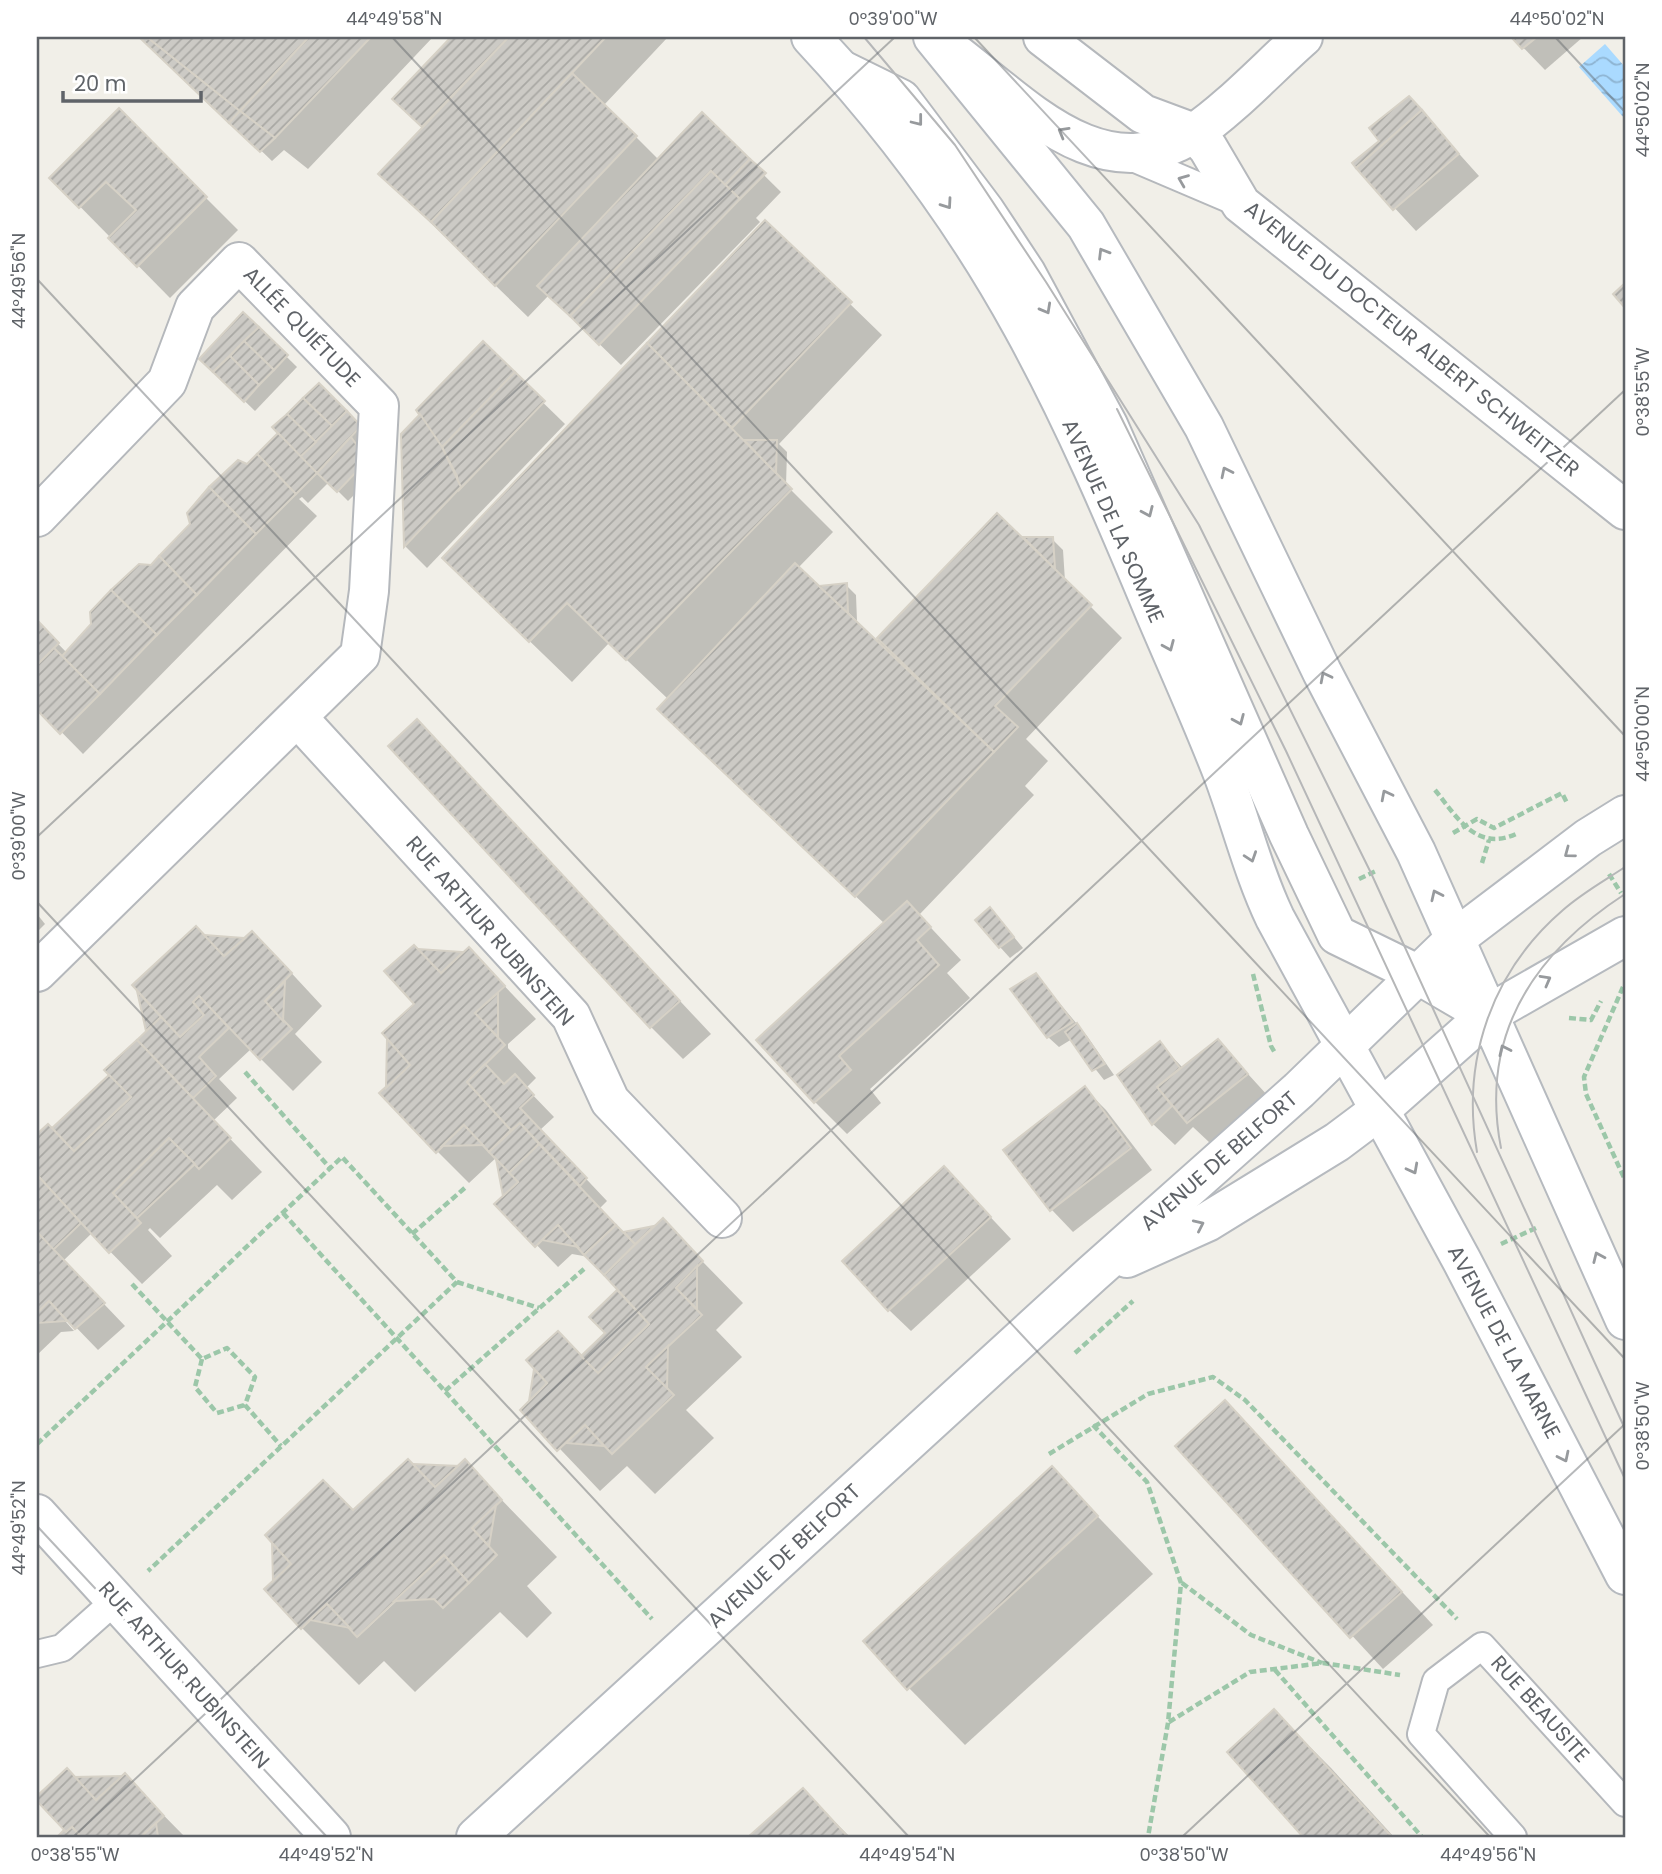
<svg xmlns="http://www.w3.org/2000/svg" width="1662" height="1874" font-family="Poppins,sans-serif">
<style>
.water{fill:url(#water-waves)}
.shadow{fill:#0003;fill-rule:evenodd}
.building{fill:url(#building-hatch);stroke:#d6d1c6;stroke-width:2}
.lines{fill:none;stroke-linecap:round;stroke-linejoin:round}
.service-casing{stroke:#b5b8bc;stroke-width:30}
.minor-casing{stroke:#b5b8bc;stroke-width:42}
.secondary-casing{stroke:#b6babf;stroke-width:42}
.path{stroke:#9cc7a9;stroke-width:4.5;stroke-dasharray:7 3.5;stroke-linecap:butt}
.service{stroke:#fff;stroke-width:26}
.minor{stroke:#fff;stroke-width:38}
.secondary{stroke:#fff;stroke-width:38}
.tram{stroke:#b6b7b8;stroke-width:2}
.oneway{stroke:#979a9d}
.ticks{fill:none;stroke:#5f6368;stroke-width:2;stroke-opacity:0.45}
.labels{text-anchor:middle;stroke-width:7;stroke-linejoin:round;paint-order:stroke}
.street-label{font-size:21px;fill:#5f6368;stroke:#fff}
.neatline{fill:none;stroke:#5f6368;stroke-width:2.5}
.ticks-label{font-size:18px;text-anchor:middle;fill:#5f6368}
</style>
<defs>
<pattern id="water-waves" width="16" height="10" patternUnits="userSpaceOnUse" patternTransform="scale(1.75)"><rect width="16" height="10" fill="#aadaff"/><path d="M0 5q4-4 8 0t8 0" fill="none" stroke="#8eb4d2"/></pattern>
<pattern id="building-hatch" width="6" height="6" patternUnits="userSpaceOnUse" patternTransform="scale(1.75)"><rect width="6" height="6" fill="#cccac5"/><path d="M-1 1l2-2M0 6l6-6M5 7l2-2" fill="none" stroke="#a9a8a4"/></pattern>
</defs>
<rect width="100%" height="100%" fill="#f1efe8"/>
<path class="water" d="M1605 44 1625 67 1624 118 1579 67Z"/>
<g class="shadow">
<path d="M146 37H433L308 169 284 150 272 161 144 39Z"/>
<path d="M454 37H668L604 105 659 160 703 115 781 192 756 218 760 222 621 365 549 295 528 317 380 174 423 128 394 99Z"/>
<path d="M1513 37H1583L1545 70Z"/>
<path d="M1409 98 1479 176 1416 231 1354 164 1382 141Z"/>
<path d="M119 111 238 230 170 298 52 178Z"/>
<path d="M850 304 882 335 779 444 787 452 786 485 833 532 798 568 819 588 846 585 856 595 857 621 847 611 844 613 875 643 997 515 1022 539H1052L1063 550 1065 581 1122 638 1026 739 1048 761 1025 786 1034 795 919 915 961 960 947 973 970 998 870 1089 881 1103 847 1134 815 1102 885 924 701 750 668 699 609 643 572 682 486 599 660 354Z"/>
<path d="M244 315 297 367 255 411 201 359Z"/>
<path d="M483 344 565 424 427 568 406 547 402 434Z"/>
<path d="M319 386 370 438V479L348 501 329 482 308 503 302 497 299 499 317 516 83 754 37 707V622L67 653 280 433Z"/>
<path d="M417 721 711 1034 683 1059 651 1027Z"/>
<path d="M37 914 45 924 37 932Z"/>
<path d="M1000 920 1023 948 1010 958 1000 947Z"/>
<path d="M204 937 284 965 322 1006 295 1034 322 1062 293 1091 251 1049 219 1079 237 1098 213 1121 262 1172 232 1200 217 1185 160 1238 150 1228 148 1230 172 1256 142 1284 92 1233 63 1261 125 1326 98 1350 69 1320 66 1322 74 1331 61 1332 37 1355V1183L42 1178 37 1172V1137L48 1126 52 1131 109 1077 121 1089 123 1087 107 1070 149 1031 140 996 143 998Z"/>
<path d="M469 949 536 1019 508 1044V1048L536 1078 526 1088 554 1117 540 1130 607 1201 600 1208 624 1234 654 1228 663 1221 743 1303 716 1330 742 1357 686 1410 714 1438 655 1494 627 1466 600 1491 523 1410 531 1400 536 1369 582 1357 607 1333 592 1317 620 1290 589 1257 572 1254 558 1267 497 1204 505 1197 498 1156 469 1183 437 1151 387 1088 389 1039 416 1004 418 951 462 954Z"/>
<path d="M1036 975 1087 1036 1114 1075 1104 1080 1072 1039 1059 1047 1048 1037Z"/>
<path d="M1218 1041 1268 1096 1210 1143 1193 1127 1175 1145 1153 1124 1120 1076 1159 1043 1183 1068Z"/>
<path d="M1085 1089 1106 1110 1152 1170 1073 1232 1052 1210 1005 1150Z"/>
<path d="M965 1190 1011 1239 911 1331 889 1310Z"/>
<path d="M1225 1402 1433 1625 1383 1669 1177 1446Z"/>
<path d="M465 1462 557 1557 527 1586 552 1613 527 1638 500 1612 415 1692 384 1661 359 1685 302 1628 275 1581 274 1543 353 1512 413 1466 459 1468ZM399 1594 401 1597 358 1637 356 1635Z"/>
<path d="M1052 1469 1153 1574 965 1745 909 1688Z"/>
<path d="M1274 1711 1331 1768 1394 1837H1305L1229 1752Z"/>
<path d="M67 1771 75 1778 125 1776 185 1837H62L68 1832 37 1799Z"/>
<path d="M803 1790 850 1837H751Z"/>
</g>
<g class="building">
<path d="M147 37 240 111 229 123 141 39Z"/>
<path d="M147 37H309L240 111Z"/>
<path d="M309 37H371L275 138 240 111Z"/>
<path d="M451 37H509L422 127 392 99Z"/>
<path d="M509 37H606L431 222 378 174Z"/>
<path d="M1511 37H1537L1522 49Z"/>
<path d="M572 73 637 136 495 286 431 222Z"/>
<path d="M1409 96 1422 110 1356 168 1352 163 1379 141 1369 128Z"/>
<path d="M119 108 207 197 137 267 108 238 136 210 106 182 79 208 49 178Z"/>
<path d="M1422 110 1459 154 1393 210 1356 168Z"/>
<path d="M240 111 275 138 260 152 229 123Z"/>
<path d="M702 112 750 159 725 185 711 171 570 316 537 286Z"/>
<path d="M750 159 766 173 740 199 725 185Z"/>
<path d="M711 171 740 199 599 345 570 316Z"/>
<path d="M765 220 852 302 732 428 647 343Z"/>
<path d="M1625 283V308L1613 294Z"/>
<path d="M243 312 259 327 213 372 199 359Z"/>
<path d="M259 327 288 355 274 370 244 341Z"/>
<path d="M244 341 274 370 259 385 230 356Z"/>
<path d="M483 341 515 372 442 447 416 410Z"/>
<path d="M647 343 792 489 626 660 567 603 529 642 442 558Z"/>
<path d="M230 356 259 385 244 402 213 372Z"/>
<path d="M515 372 545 401 459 490 457 476 442 447Z"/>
<path d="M319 383 347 411 332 426 303 398Z"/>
<path d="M303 398 332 426 316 442 287 414Z"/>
<path d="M347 411 361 426 317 473 300 457Z"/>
<path d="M287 414 316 442 300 457 272 427Z"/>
<path d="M420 414 442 447 461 487 404 547 401 434Z"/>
<path d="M278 433 317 473 296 494 257 454Z"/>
<path d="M351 437 361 451 360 468 337 492 317 473Z"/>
<path d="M744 440H777L776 473Z"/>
<path d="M257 454 296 494 256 534 209 487 238 460 247 464Z"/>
<path d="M209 487 256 534 197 595 159 556 190 524 187 513Z"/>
<path d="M997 513 1092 605 995 706 1018 727 994 752 877 638Z"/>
<path d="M1023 537H1053L1055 569Z"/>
<path d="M159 556 197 595 157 635 111 590 139 564 151 565Z"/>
<path d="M795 563 994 752 855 897 657 709Z"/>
<path d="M847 583 848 613 819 586Z"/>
<path d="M111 590 157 635 100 694 62 656 91 624 90 612Z"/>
<path d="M37 620 59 643 37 665Z"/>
<path d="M54 648 100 694 60 734 37 710V665Z"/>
<path d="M417 719 680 1001 650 1028 388 746Z"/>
<path d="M907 901 931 927 917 940 939 965 839 1056 851 1070 814 1103 756 1040Z"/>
<path d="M990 907 1014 937 999 948 975 920Z"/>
<path d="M196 926 224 956 252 931 292 973 265 1001 292 1029 260 1060 199 996 193 1002 204 1015 180 1037 132 985Z"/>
<path d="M204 935 245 938 224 956Z"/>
<path d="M414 945 441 973 469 947 505 986 475 1013 505 1045 467 1082 511 1130 489 1152 464 1125 436 1153 379 1093 410 1065 382 1033 414 1004 384 971Z"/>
<path d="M418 949 463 952 441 973Z"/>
<path d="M1036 973 1073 1022 1047 1038 1010 989Z"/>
<path d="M285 981 283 1021 265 1001Z"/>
<path d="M137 991 161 1017 146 1031Z"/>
<path d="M498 993V1037L475 1013Z"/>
<path d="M199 996 229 1028 199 1057 216 1076 193 1098 137 1040 161 1017 180 1037 204 1015 193 1002Z"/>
<path d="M1077 1023 1105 1064 1092 1071 1065 1032Z"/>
<path d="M387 1039 410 1065 386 1088V1087Z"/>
<path d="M1218 1039 1248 1074 1187 1123 1157 1087Z"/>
<path d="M137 1040 231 1138 199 1169 169 1138 113 1193 141 1223 109 1253 37 1175V1134L48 1124 74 1151 131 1097 104 1070Z"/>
<path d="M1160 1041 1180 1068 1157 1087 1172 1106 1152 1125 1117 1075Z"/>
<path d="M485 1064 504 1084 515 1074 534 1095 520 1108 587 1178 580 1186 520 1123 511 1130 467 1082Z"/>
<path d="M109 1075 131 1097 74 1151 52 1128Z"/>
<path d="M1085 1086 1131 1148 1050 1211 1003 1150Z"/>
<path d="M520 1123 539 1144 509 1173 489 1152Z"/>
<path d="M464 1125 483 1145 442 1146Z"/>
<path d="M169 1138 195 1164 137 1218 113 1193Z"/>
<path d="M539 1144 616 1225 584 1255 558 1225 535 1247 494 1204 518 1182 509 1173Z"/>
<path d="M496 1159 518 1182 503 1196Z"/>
<path d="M944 1166 991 1217 888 1311 842 1261Z"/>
<path d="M40 1178 81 1223 53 1250 37 1232V1181Z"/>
<path d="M663 1218 703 1261 676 1288 702 1315 646 1367 674 1395 612 1454 585 1425 557 1451 520 1410 547 1383 526 1360 558 1331 598 1373 649 1324 604 1275Z"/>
<path d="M558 1225 578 1247 542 1240Z"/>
<path d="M616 1225 635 1244 604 1275 584 1255Z"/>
<path d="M654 1226 635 1244 624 1232Z"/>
<path d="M37 1232 105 1303 75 1329 49 1301 37 1313Z"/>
<path d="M697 1266V1309L676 1288Z"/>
<path d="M617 1290 649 1324 598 1373 581 1356 605 1333 589 1317Z"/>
<path d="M49 1301 67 1321 37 1323V1313Z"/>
<path d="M668 1346 667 1388 646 1367Z"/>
<path d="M534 1369 547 1383 529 1401Z"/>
<path d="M1225 1400 1402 1592 1350 1638 1175 1446Z"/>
<path d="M585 1425 604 1446 566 1443Z"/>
<path d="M408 1459 435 1487 465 1459 502 1500 472 1528 497 1555 469 1583 444 1555 357 1637 327 1604 301 1629 264 1589 291 1564 265 1535 323 1480 353 1510Z"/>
<path d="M413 1464 458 1466 435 1487Z"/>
<path d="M1052 1466 1098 1516 907 1690 863 1641Z"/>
<path d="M496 1505 489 1546 472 1528Z"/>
<path d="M272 1543 291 1564 273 1581Z"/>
<path d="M444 1555 469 1583 443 1608 434 1599 394 1601Z"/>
<path d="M327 1604 350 1628 310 1620Z"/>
<path d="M1274 1709 1392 1837H1303L1227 1752Z"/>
<path d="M67 1768 96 1800 125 1773 164 1816 141 1837H81L72 1827 66 1832 37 1801V1796Z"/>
<path d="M122 1776 96 1800 75 1777Z"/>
<path d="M803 1788 848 1837H748Z"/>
<path d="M156 1823 158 1837H141Z"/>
<path d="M72 1827 81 1837H57L64 1830 66 1832Z"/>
</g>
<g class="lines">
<defs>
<g id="service">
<path d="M1126 155 1241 204"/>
<path d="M37 1654 62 1648 116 1600"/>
<path d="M1513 1837 1421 1734 1436 1681 1482 1646 1625 1803"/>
</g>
<g id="minor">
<path d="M1043 37 1143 114 1194 133 1208 148 1241 204 1625 510"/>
<path d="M955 53C1026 107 1102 192 1194 133 1229 110 1271 65 1303 37"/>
<path d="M842 70 901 99 985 211 1026 273 1108 425 1289 835 1337 935 1417 974 1487 1015"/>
<path d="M37 517 167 382 195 307 239 262 379 406 369 591 360 655 37 972"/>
<path d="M298 718 571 1016 610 1101 722 1218"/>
<path d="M37 1514 331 1837"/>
</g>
<g id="secondary">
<path d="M811 37C893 125 964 220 1022 326 1073 418 1115 517 1155 613 1178 667 1202 720 1223 774 1241 822 1253 872 1275 918L1462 1261 1625 1575"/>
<path d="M933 37 1086 225 1204 427 1322 672 1416 852 1625 1320"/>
<path d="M1127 1258 1207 1222 1337 1142 1381 1109 1487 1015 1625 936"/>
<path d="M476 1837 1092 1274 1299 1090 1456 938 1588 838 1625 815"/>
</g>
</defs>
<use href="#service" class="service-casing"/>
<use href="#minor" class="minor-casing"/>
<use href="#secondary" class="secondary-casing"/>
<g class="path">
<path d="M1435 790C1457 817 1476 852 1516 834"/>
<path d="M1453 833 1477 819 1494 828 1562 793 1567 803"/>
<path d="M1482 863 1489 840"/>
<path d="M1609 874 1621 893"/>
<path d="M1359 879 1376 871"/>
<path d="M1253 974 1271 1046 1275 1053"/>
<path d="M1623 987 1584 1077 1586 1094 1625 1180"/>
<path d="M1569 1018 1591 1020 1601 1001"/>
<path d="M245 1072 330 1168"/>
<path d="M283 1213 652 1619"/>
<path d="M412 1234 467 1186"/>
<path d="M1501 1244 1538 1227"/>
<path d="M457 1282 539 1308"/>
<path d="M132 1284 202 1359 227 1348 255 1377 245 1405 281 1446"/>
<path d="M1075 1353 1133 1301"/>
<path d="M202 1359 195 1387 217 1413 245 1405"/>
<path d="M445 1391 584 1269"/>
<path d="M1093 1425 1147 1482 1181 1583 1168 1723 1148 1837"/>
<path d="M37 1444 342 1157 457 1282 148 1571"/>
<path d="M1049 1454 1148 1394 1213 1377 1245 1400 1457 1619"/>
<path d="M1182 1583 1251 1635 1322 1663"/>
<path d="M1275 1670 1422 1837"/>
<path d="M1169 1722 1250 1672 1323 1663 1400 1675"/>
</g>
<use href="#service" class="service"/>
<use href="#minor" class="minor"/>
<use href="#secondary" class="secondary"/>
<g class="tram">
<path d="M864 37 955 145 1046 282 1199 525 1371 873 1625 1429"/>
<path d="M1117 409 1286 751 1625 1479"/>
<path d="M1501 1148C1479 1035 1533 954 1625 894"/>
<path d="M1477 1152C1461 1060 1492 971 1563 910 1582 893 1604 881 1625 867"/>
</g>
</g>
<defs><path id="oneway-chevron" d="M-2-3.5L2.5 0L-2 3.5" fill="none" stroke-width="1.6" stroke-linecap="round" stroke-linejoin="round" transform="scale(1.75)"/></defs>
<g class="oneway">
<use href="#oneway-chevron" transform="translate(918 121) rotate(52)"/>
<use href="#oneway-chevron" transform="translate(1063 132) rotate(-150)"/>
<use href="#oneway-chevron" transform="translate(1183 180) rotate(-158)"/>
<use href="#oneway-chevron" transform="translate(947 204) rotate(55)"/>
<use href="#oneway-chevron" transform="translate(1103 253) rotate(-121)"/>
<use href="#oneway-chevron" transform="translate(1046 309) rotate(61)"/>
<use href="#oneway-chevron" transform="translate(1226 472) rotate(-116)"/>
<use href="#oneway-chevron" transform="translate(1148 512) rotate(66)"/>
<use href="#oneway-chevron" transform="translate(1169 646) rotate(67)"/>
<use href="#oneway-chevron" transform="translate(1325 677) rotate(-117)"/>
<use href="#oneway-chevron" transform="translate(1239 720) rotate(67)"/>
<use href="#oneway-chevron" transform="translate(1386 795) rotate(-117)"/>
<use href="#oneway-chevron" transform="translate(1569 853) rotate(143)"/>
<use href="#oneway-chevron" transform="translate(1251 857) rotate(71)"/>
<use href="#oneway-chevron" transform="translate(1436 895) rotate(-115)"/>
<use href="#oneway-chevron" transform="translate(1546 980) rotate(-29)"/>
<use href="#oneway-chevron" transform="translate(1504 1050) rotate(-115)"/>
<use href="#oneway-chevron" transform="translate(1413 1169) rotate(62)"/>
<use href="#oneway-chevron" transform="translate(1199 1225) rotate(-25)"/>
<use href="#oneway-chevron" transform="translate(1598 1257) rotate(-114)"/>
<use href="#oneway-chevron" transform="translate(1564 1457) rotate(64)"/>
</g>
<path class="ticks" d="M392 37 1625 1359M974 37 1625 736M1555 37 1625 112M37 279 1490 1837M37 837 895 37M37 902 909 1837M37 1526 327 1837M73 1837 1625 390M1182 1837 1625 1424"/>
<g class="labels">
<g class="street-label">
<text transform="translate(302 327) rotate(46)" y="7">ALLÉE QUIÉTUDE</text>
<text transform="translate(1412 339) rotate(39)" y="7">AVENUE DU DOCTEUR ALBERT SCHWEITZER</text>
<text transform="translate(1113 521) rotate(66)" y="7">AVENUE DE LA SOMME</text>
<text transform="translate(490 931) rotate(49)" y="7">RUE ARTHUR RUBINSTEIN</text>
<text transform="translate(1219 1161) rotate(-41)" y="7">AVENUE DE BELFORT</text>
<text transform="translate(1504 1342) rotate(62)" y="7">AVENUE DE LA MARNE</text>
<text transform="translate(784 1556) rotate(-43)" y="7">AVENUE DE BELFORT</text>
<text transform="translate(184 1675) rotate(48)" y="7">RUE ARTHUR RUBINSTEIN</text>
<text transform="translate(1540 1709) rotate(48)" y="7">RUE BEAUSITE</text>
</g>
</g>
<rect width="1662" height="1874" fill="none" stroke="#ffffff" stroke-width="77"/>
<path d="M63 91v10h138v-10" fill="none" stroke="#5f6368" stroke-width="3.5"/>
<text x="74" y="91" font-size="21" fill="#5f6368" stroke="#ffffff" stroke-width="5" paint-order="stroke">20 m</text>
<rect x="38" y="38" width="1586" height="1798" class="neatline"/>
<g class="ticks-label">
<text x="394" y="25">44°49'58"N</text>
<text x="893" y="25">0°39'00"W</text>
<text x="1557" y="25">44°50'02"N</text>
<text transform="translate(1643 110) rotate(-90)" y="6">44°50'02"N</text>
<text transform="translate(19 281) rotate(-90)" y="6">44°49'56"N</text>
<text transform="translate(1643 392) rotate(-90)" y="6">0°38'55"W</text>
<text transform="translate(1643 734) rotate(-90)" y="6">44°50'00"N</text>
<text transform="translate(19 836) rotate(-90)" y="6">0°39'00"W</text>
<text transform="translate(1643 1426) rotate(-90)" y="6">0°38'50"W</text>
<text transform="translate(19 1528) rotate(-90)" y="6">44°49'52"N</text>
<text x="75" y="1861">0°38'55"W</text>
<text x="326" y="1861">44°49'52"N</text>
<text x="907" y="1861">44°49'54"N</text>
<text x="1184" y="1861">0°38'50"W</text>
<text x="1488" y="1861">44°49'56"N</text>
</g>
</svg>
